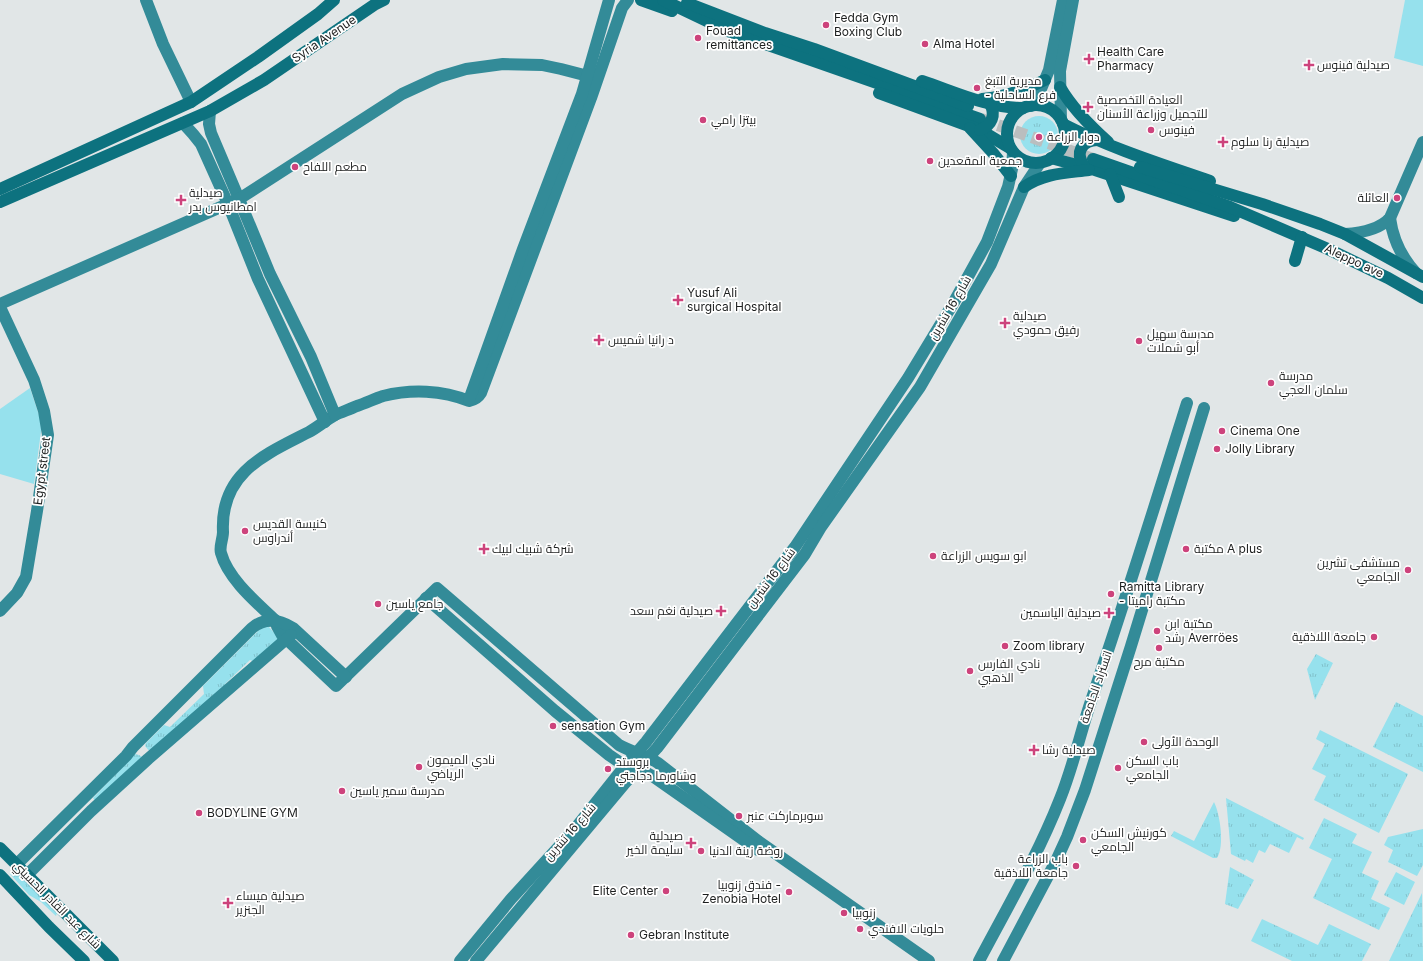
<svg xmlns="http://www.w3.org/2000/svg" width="1423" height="961" font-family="Inter,Cairo,sans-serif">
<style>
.grass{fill:url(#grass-tufts)}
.green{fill:#96e1ed}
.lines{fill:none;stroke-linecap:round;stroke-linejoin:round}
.primary-tunnel{stroke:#babebf;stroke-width:12;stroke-dasharray:12 6;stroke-linecap:butt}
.secondary{stroke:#338b98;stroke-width:12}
.primary{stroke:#0d727f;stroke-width:12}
.poi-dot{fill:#cd437c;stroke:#fff;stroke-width:1.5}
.labels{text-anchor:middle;stroke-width:3.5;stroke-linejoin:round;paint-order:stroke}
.poi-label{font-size:12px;fill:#1d1f1f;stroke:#fff;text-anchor:start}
.street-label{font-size:12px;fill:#1d1f1f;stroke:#fff}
</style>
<defs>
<pattern id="grass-tufts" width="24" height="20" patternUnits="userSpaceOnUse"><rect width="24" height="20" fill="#96e1ed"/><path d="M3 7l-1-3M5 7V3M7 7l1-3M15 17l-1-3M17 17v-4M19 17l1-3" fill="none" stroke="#81c1cb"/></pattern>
</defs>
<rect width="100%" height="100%" fill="#e1e6e7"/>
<g class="grass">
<circle cx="1039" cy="135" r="19"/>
<path d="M268 626 278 637 277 643 255 662 250 660 225 684V690L150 752 145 746 146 743 164 725 170 727 204 694 203 686 261 628Z"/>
<path d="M1316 654 1333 663 1315 700 1307 669Z"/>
<path d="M1396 702 1423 716V772L1373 747Z"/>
<path d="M1320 730 1408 774 1379 833 1314 800 1326 776 1312 769 1325 744 1316 739Z"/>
<path d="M135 754 139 755 142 757 97 803 93 798Z"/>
<path d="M1226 798 1304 838 1303 840 1297 837 1289 853 1270 844 1265 853 1259 850 1253 863 1246 859 1245 861 1231 854Z"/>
<path d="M1214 802C1220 814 1225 846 1217 858H1213L1171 836 1174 831 1194 841Z"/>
<path d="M1324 818 1357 834 1352 843 1372 852 1362 873 1379 881 1371 899 1390 908 1379 930 1313 898 1332 859 1309 848Z"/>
<path d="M1423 829V865L1417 876 1388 862 1393 850 1384 845 1388 837Z"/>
<path d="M13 867 57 913 56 916 41 902 29 895 10 874Z"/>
<path d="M1230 867 1254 880 1238 909 1225 904Z"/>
<path d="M1396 872 1415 882 1404 905 1384 895Z"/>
<path d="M1422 893 1423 961H1389Z"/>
<path d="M1262 919 1318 945 1329 924 1371 944 1362 961H1292L1251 941Z"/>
</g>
<g class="green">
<path d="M1405 0H1423V66L1394 58Z"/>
<path d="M30 388 42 424 34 484 0 474V409Z"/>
</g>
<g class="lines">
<path class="primary-tunnel" d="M981 119 1093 159"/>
<g class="secondary">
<path d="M146 0 163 44 191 102"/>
<path d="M628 0 622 8 591 98 481 393C478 398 475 400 469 401 442 390 411 389 383 396 374 399 366 403 357 406 350 409 342 412 335 415 326 420 318 427 309 432 264 455 220 473 223 532 223 539 219 547 221 553 228 579 257 603 276 621L277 626 282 635 336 686 437 588 619 745C631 752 646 755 658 763L758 841 929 961"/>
<path d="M1031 106 1041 89 1049 70 1063 0"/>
<path d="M210 111 209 124 211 133 239 199 270 274 311 357 335 415"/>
<path d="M1061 120 1060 71 1073 0"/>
<path d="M183 123 193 134 201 144 228 204 258 279 325 422"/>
<path d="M1390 218C1393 240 1401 257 1416 273"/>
<path d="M1345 234C1361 233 1379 230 1390 218L1423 142"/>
<path d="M0 304 239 199 402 94 439 77 466 69 503 64 542 65 561 69 588 76"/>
<path d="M0 307 34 380 44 411 48 435 37 511 26 577 17 593 0 611"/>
<path d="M469 400 523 249 582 94 609 0"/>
<path d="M426 598 555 711 609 755 625 766 630 769 645 772 654 777 758 850"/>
<path d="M17 864 126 756 133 747 252 628C265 617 279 619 293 628L346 677"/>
<path d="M27 875 91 811 148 759 291 635"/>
<path d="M460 961 511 899 574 830 625 766 646 742 795 547 908 378 954 302 987 242 1008 187 1012 169 1013 152"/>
<path d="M476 961 626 782 657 748 805 554 821 527 920 387 991 264 1024 187 1040 163"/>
<path d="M979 961C1007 908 1038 855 1060 799 1073 767 1080 734 1091 701 1125 602 1156 502 1187 403"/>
<path d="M1003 961 1056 861 1067 837 1085 790 1131 646 1204 408"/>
</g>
<g class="primary">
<path d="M641 0 672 11"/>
<path d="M663 0 728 31 980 119"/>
<path d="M687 3 765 33 814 49 968 106"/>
<path d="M922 81C955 92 988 108 1023 108"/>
<path d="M1060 87C1072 108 1089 125 1108 142"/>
<path d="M879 93 980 130 1010 148"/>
<path d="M982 99C1005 97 1025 90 1045 80"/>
<circle cx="1036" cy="134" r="29"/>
<path d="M1063 124C1110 148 1161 164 1210 181"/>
<path d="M970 128 993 153 1011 176"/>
<path d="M980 130C992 125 996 115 990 104"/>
<path d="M1051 158 1095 170 1234 216"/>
<path d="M1093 159 1230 207 1328 249 1388 278 1423 298"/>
<path d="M1084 166C1075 153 1081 141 1097 140"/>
<path d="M1140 167 1262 204 1320 224 1345 234 1423 277"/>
<path d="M1110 174 1119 197"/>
<path d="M1024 187C1044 173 1066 173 1089 170"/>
<path d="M0 189 191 102 258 57 318 14 334 0"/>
<path d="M0 202 210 111 264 80 374 5 384 0"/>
<path d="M1295 261 1302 237"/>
<path d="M0 848 113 961"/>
<path d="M0 875 49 927 84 961"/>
</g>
</g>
<g class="poi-dot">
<circle cx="826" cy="25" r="4"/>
<circle cx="698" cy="38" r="4"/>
<circle cx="925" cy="44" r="4"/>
<path d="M1087 53h4v4h4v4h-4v4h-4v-4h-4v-4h4z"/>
<path d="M1307 59h4v4h4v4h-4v4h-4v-4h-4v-4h4z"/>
<circle cx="977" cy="88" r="4"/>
<path d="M1086 101h4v4h4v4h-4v4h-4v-4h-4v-4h4z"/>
<circle cx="703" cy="120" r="4"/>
<circle cx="1151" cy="130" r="4"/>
<circle cx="1039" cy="137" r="4"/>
<path d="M1221 136h4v4h4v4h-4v4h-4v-4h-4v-4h4z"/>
<circle cx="930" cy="161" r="4"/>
<circle cx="295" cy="167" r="4"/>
<circle cx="1397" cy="198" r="4"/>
<path d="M179 194h4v4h4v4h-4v4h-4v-4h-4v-4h4z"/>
<path d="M676 294h4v4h4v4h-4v4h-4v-4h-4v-4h4z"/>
<path d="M1003 317h4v4h4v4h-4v4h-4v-4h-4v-4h4z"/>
<path d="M597 334h4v4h4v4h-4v4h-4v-4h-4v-4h4z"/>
<circle cx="1139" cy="341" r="4"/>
<circle cx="1271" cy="383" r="4"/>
<circle cx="1222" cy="431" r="4"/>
<circle cx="1217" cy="449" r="4"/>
<circle cx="245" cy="531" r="4"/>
<path d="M482 543h4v4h4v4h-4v4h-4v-4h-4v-4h4z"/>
<circle cx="1186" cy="549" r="4"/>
<circle cx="933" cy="556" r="4"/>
<circle cx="1408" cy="570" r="4"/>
<circle cx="1111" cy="594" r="4"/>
<circle cx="378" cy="604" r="4"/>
<path d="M719 605h4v4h4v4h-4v4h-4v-4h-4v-4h4z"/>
<path d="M1107 607h4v4h4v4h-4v4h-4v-4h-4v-4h4z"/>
<circle cx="1157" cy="631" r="4"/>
<circle cx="1374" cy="637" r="4"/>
<circle cx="1005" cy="646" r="4"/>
<circle cx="1159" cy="648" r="4"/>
<circle cx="970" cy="671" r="4"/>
<circle cx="553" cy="726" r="4"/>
<circle cx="1144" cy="742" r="4"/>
<path d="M1032 744h4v4h4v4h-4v4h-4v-4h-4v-4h4z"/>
<circle cx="419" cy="767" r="4"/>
<circle cx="1118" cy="768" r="4"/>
<circle cx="608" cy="769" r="4"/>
<circle cx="342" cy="791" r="4"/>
<circle cx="199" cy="813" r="4"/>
<circle cx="739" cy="816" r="4"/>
<circle cx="1083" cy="840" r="4"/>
<path d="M689 837h4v4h4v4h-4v4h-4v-4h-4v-4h4z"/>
<circle cx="701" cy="851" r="4"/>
<circle cx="1076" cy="866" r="4"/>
<circle cx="666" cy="891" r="4"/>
<circle cx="789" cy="892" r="4"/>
<path d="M226 897h4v4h4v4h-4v4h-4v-4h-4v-4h4z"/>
<circle cx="844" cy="913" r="4"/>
<circle cx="860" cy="929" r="4"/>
<circle cx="631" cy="935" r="4"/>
</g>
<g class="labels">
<g class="poi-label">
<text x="834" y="22">Fedda Gym<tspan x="834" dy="14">Boxing Club</tspan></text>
<text x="706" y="35">Fouad<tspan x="706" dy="14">remittances</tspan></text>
<text x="933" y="48">Alma Hotel</text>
<text x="1097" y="56">Health Care<tspan x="1097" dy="14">Pharmacy</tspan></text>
<text x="1317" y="69">صيدلية فينوس</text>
<text x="985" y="85">مديرية التبغ<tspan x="985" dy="14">- فرع الساحلية</tspan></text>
<text x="1097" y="104">العيادة التخصصية<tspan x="1097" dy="14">للتجميل وزراعة الأسنان</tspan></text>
<text x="711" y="124">بيتزا رامي</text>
<text x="1159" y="134">فينوس</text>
<text x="1047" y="141">دوار الزراعة</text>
<text x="1231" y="146">صيدلية رنا سلوم</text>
<text x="938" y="165">جمعية المقعدين</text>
<text x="303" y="171">مطعم اللفاح</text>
<text x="189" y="197">صيدلية<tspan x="189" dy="14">امطانيوس بدر</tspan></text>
<text x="1389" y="202" text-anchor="end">العائلة</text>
<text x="687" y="297">Yusuf Ali<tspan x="687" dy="14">surgical Hospital</tspan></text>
<text x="1013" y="320">صيدلية<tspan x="1013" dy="14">رفيق حمودي</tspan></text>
<text x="1147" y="338">مدرسة سهيل<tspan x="1147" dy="14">أبو شملات</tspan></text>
<text x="608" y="344">د رانيا شميس</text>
<text x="1279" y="380">مدرسة<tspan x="1279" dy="14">سلمان العجي</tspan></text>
<text x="1230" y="435">Cinema One</text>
<text x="1225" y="453">Jolly Library</text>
<text x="253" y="528">كنيسة القديس<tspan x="253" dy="14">أندراوس</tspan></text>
<text x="492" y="553">شركة شبيك لبيك</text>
<text x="1194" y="553">مكتبة A plus</text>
<text x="941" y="560">ابو سويس الزراعة</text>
<text x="1400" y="567" text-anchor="end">مستشفى تشرين<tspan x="1400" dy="14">الجامعي</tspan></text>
<text x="1119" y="591">Ramitta Library<tspan x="1119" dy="14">- مكتبة راميتا</tspan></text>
<text x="386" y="608">جامع ياسين</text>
<text x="713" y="615" text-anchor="end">صيدلية نغم سعد</text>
<text x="1101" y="617" text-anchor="end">صيدلية الياسمين</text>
<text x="1165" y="628">مكتبة ابن<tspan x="1165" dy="14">رشد Averröes</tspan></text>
<text x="1366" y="641" text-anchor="end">جامعة اللاذقية</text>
<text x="1013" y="650">Zoom library</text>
<text x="1159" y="666" text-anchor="middle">مكتبة مرح</text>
<text x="978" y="668">نادي الفارس<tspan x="978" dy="14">الذهبي</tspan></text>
<text x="561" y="730">sensation Gym</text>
<text x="1152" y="746">الوحدة الأولى</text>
<text x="1042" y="754">صيدلية رشا</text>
<text x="427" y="764">نادي الميمون<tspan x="427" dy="14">الرياضي</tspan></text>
<text x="1126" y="765">باب السكن<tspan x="1126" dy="14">الجامعي</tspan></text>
<text x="616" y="766">بروستد<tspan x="616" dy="14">وشاورما دجاجتي</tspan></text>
<text x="350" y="795">مدرسة سمير ياسين</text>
<text x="207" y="817">BODYLINE GYM</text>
<text x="747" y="820">سوبرماركت عنبر</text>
<text x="1091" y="837">كورنيش السكن<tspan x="1091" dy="14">الجامعي</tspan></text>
<text x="683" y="840" text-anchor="end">صيدلية<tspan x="683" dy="14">سليمة الخير</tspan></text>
<text x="709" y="855">روضة زينة الدنيا</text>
<text x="1068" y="863" text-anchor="end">باب الزراعة<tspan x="1068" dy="14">جامعة اللاذقية</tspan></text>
<text x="781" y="889" text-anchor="end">فندق زنوبيا -<tspan x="781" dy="14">Zenobia Hotel</tspan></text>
<text x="658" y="895" text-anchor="end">Elite Center</text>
<text x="236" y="900">صيدلية ميساء<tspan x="236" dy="14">الجنزير</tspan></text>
<text x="852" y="917">زنوبيا</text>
<text x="868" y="933">حلويات الافندي</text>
<text x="639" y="939">Gebran Institute</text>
</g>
<g class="street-label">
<text transform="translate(324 39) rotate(-34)" y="4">Syria Avenue</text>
<text transform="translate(1354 261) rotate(25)" y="4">Aleppo ave</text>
<text transform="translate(950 308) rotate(-60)" y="4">شارع 16 تشرين</text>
<text transform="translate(42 471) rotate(-83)" y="4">Egypt street</text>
<text transform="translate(771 578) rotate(-53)" y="4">شارع 16 تشرين</text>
<text transform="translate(1096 687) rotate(-71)" y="4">اتستراد الجامعة</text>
<text transform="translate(570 832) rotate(-49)" y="4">شارع 16 تشرين</text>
<text transform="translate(57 905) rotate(45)" y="4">شارع عبد القادر الحسيني</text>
</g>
</g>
</svg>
